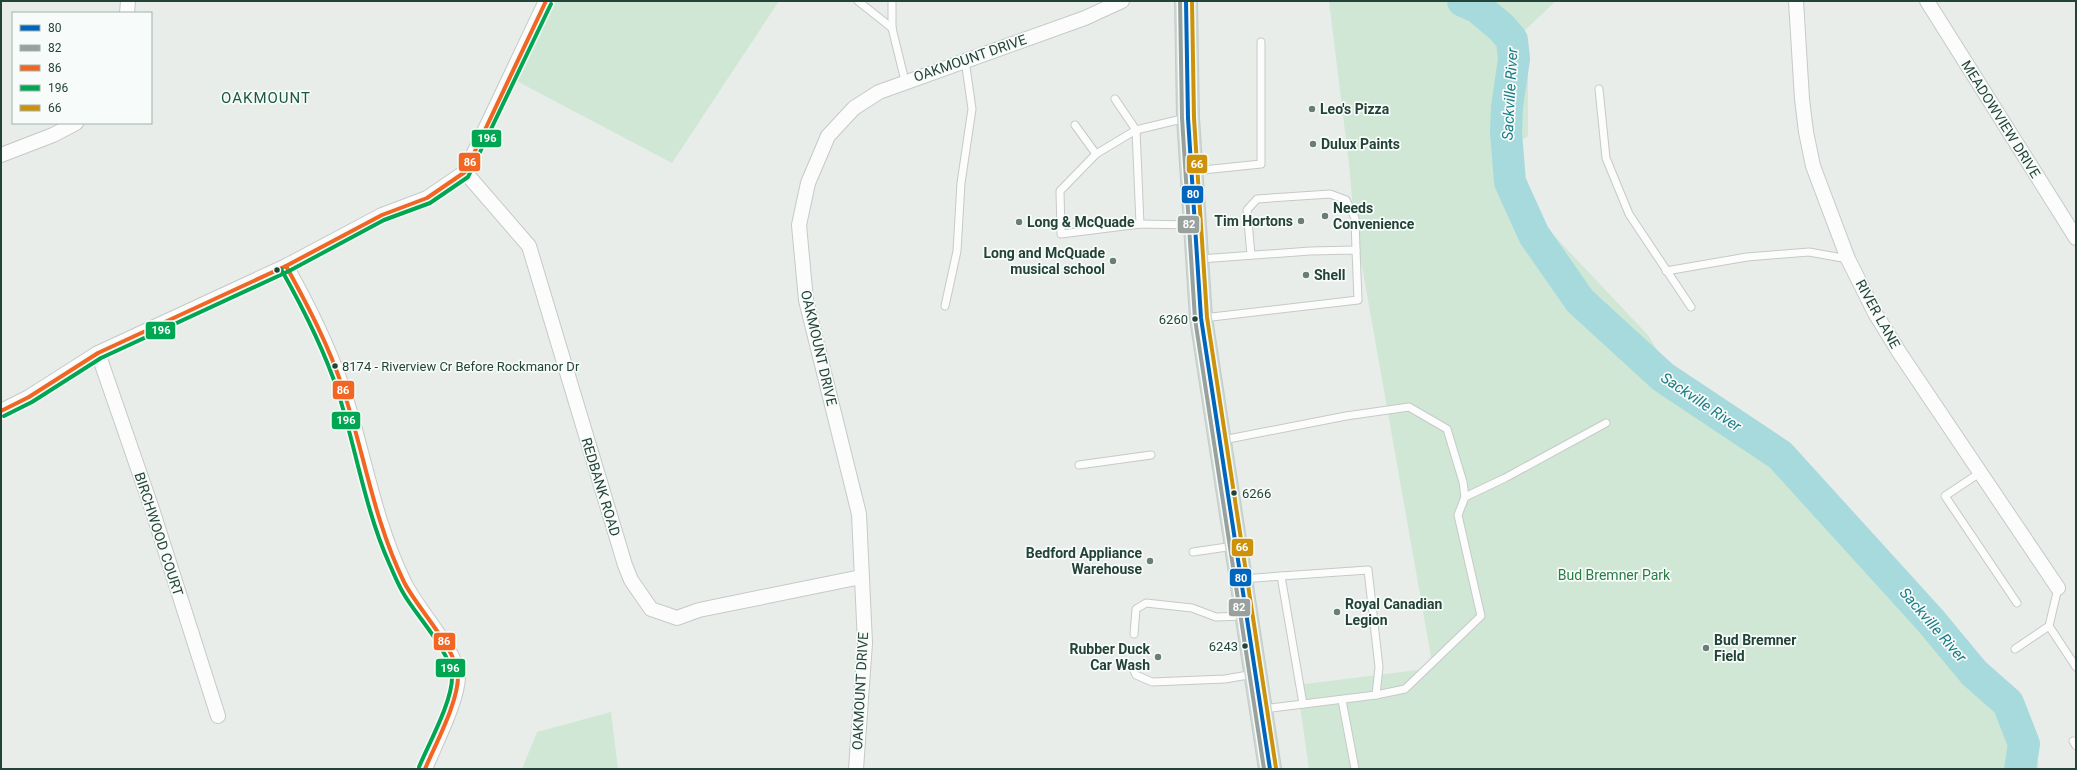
<svg xmlns="http://www.w3.org/2000/svg" width="2077" height="770" font-family="Roboto,sans-serif">
<style>
.green{fill:#d0e7d5}
.lines{fill:none;stroke-linecap:round;stroke-linejoin:round}
.river{stroke:#a7dadd;stroke-width:32}
.service-casing{stroke:#c5cac7;stroke-width:9}
.minor-casing{stroke:#c5cac7;stroke-width:16}
.primary-casing{stroke:#c3ccc8;stroke-width:24}
.service{stroke:#fcfcfc;stroke-width:7}
.minor{stroke:#fcfcfc;stroke-width:14}
.primary{stroke:#ced8d4;stroke-width:22}
.bus-1-casing{stroke:#f7fbf9;stroke-width:7}
.bus-2-casing{stroke:#f7fbf9;stroke-width:7}
.bus-3-casing{stroke:#f7fbf9;stroke-width:7}
.bus-4-casing{stroke:#f7fbf9;stroke-width:7}
.bus-5-casing{stroke:#f7fbf9;stroke-width:7}
.bus-1{stroke:#0065bd;stroke-width:4}
.bus-2{stroke:#99a19e;stroke-width:4}
.bus-3{stroke:#f26522;stroke-width:4}
.bus-4{stroke:#00a651;stroke-width:4}
.bus-5{stroke:#cd920b;stroke-width:4}
.poi-dot{fill:#687e76;stroke:#f7fbf9;stroke-width:1.5}
.bus-dot{fill:#234338;stroke:#f7fbf9;stroke-width:1.5}
.labels{text-anchor:middle;stroke-width:3.5;stroke-linejoin:round;paint-order:stroke}
.bus-label{font-size:13px;fill:#234338;stroke:#f7fbf9;text-anchor:end}
.street-label{font-size:14px;fill:#234338;stroke:#f7fbf9}
.poi-label{font-size:14px;font-weight:bold;fill:#234338;stroke:#f7fbf9;text-anchor:start}
.park-label{font-size:14px;fill:#297e43;stroke:#f7fbf9}
.water-label{font-size:15px;font-style:italic;fill:#177c85;stroke:#f7fbf9}
.neighbourhood-label{font-size:15px;letter-spacing:1px;fill:#1c5844;stroke:#f7fbf9}
.line-badge{stroke:#f7fbf9;stroke-width:1.5}
.badge-label{font-size:11px;text-anchor:middle;font-weight:bold;fill:#fff}
</style>
<rect width="100%" height="100%" fill="#e8edea"/>
<g class="green">
<path d="M550 1H779L672 163 511 78Z"/>
<path d="M1329 1H1556L1524 31 1528 73V136L1505 150 1515 177 1545 226 1648 335 1680 387 1748 430 1859 536 1904 568 1938 612 1970 649 2035 741 2039 769H1309L1297 685 1433 668 1354 221 1349 164Z"/>
<path d="M611 712 618 769H522L537 732Z"/>
</g>
<g class="lines">
<path class="river" d="M1463 1 1477 7 1502 28 1512 40 1514 59 1507 107 1506 132 1510 182 1534 235 1580 301 1663 377 1780 455 1930 620 1974 673 2008 703 2024 744 2020 769"/>
<defs>
<g id="service">
<path d="M858 1 892 28"/>
<path d="M892 1V28L905 81"/>
<path d="M1599 89 1606 158 1629 214 1691 307"/>
<path d="M1115 99 1136 130 1140 224"/>
<path d="M1186 118 1136 130 1096 154 1060 191 1061 234 1140 224 1194 225"/>
<path d="M1075 125 1096 154"/>
<path d="M1193 171 1261 164V42"/>
<path d="M1251 255 1247 210 1257 199 1330 194 1346 200 1355 218 1356 250"/>
<path d="M1200 259 1310 251 1356 250 1358 300 1203 318"/>
<path d="M1666 271 1747 257 1809 252 1848 259"/>
<path d="M945 306 957 251 961 183 972 109 965 60"/>
<path d="M1223 440 1346 416 1409 407 1447 429 1463 482 1465 497 1458 515 1481 616 1405 689 1376 695 1263 709"/>
<path d="M1079 465 1151 455"/>
<path d="M1981 472 1945 496 2017 603"/>
<path d="M1465 497 1505 478 1606 423"/>
<path d="M1193 552 1234 546"/>
<path d="M1281 576 1368 570 1379 667 1376 695"/>
<path d="M1243 579 1281 576 1303 704"/>
<path d="M2058 588 2049 626 2076 667"/>
<path d="M1134 634 1136 609 1146 603 1192 608 1216 617 1244 616"/>
<path d="M2015 649 2049 626"/>
<path d="M1132 666 1136 675 1152 682 1225 679 1254 674"/>
<path d="M1342 700 1355 769"/>
<path d="M2073 741 2076 746"/>
</g>
<g id="minor">
<path d="M1796 1 1802 99 1806 132 1813 166 1848 259 1875 313 1899 352 2058 588"/>
<path d="M1927 1 2076 238"/>
<path d="M127 13 128 1"/>
<path d="M1 155 53 135 76 123"/>
<path d="M465 172 529 246 625 565 631 580 651 609 677 618 699 610 861 577"/>
<path d="M286 266C308 305 328 346 343 389 364 453 374 521 404 582 416 608 456 650 458 675 459 698 434 746 425 769"/>
<path d="M98 353 152 509 218 716"/>
<path d="M1 411 29 397 98 353 286 266 382 215 427 198 465 172 546 1"/>
<path d="M856 769 865 643 859 514 806 300 799 225 808 183 828 136 854 108 879 92 1085 18 1122 1"/>
</g>
<path id="primary" d="M1186 1 1188 118 1201 318 1270 769"/>
</defs>
<use href="#service" class="service-casing"/>
<use href="#minor" class="minor-casing"/>
<use href="#primary" class="primary-casing"/>
<use href="#service" class="service"/>
<use href="#minor" class="minor"/>
<use href="#primary" class="primary"/>
<defs>
<path id="bus-1" d="M1186 1 1188 118 1201 318 1270 769"/>
<path id="bus-2" d="M1180 1 1182 118 1195 319 1264 769"/>
<g id="bus-3">
<path d="M286 266C308 306 329 346 343 389 364 453 374 521 404 582 417 608 456 648 458 675 459 701 435 745 425 769"/>
<path d="M1 411 29 397 98 353 286 266 382 215 427 198 465 172 546 1"/>
</g>
<g id="bus-4">
<path d="M281 269C303 308 324 349 338 392 356 449 365 509 389 563 394 574 398 585 405 596 417 616 451 653 452 676 453 700 429 743 419 767"/>
<path d="M4 416 32 402 101 358 289 271 384 220 430 203 468 177 551 4"/>
</g>
<path id="bus-5" d="M1192 1 1194 118 1207 317 1276 768"/>
</defs>
<use href="#bus-1" class="bus-1-casing"/>
<use href="#bus-2" class="bus-2-casing"/>
<use href="#bus-3" class="bus-3-casing"/>
<use href="#bus-4" class="bus-4-casing"/>
<use href="#bus-5" class="bus-5-casing"/>
<use href="#bus-1" class="bus-1"/>
<use href="#bus-2" class="bus-2"/>
<use href="#bus-3" class="bus-3"/>
<use href="#bus-4" class="bus-4"/>
<use href="#bus-5" class="bus-5"/>
</g>
<g class="poi-dot">
<circle cx="1312" cy="109" r="4"/>
<circle cx="1313" cy="144" r="4"/>
<circle cx="1325" cy="216" r="4"/>
<circle cx="1301" cy="221" r="4"/>
<circle cx="1019" cy="222" r="4"/>
<circle cx="1113" cy="261" r="4"/>
<circle cx="1306" cy="275" r="4"/>
<circle cx="1150" cy="561" r="4"/>
<circle cx="1337" cy="612" r="4"/>
<circle cx="1706" cy="648" r="4"/>
<circle cx="1158" cy="657" r="4"/>
</g>
<g class="bus-dot">
<circle cx="277" cy="270" r="3.5"/>
<circle cx="1195" cy="319" r="3.5"/>
<circle cx="335" cy="366" r="3.5"/>
<circle cx="1234" cy="493" r="3.5"/>
<circle cx="1245" cy="646" r="3.5"/>
</g>
<g class="labels">
<g class="bus-label">
<text x="1188" y="324">6260</text>
<text x="342" y="371" text-anchor="start">8174 - Riverview Cr Before Rockmanor Dr</text>
<text x="1242" y="498" text-anchor="start">6266</text>
<text x="1238" y="651">6243</text>
</g>
<g class="street-label">
<text transform="translate(970 58) rotate(-19)" y="5">OAKMOUNT DRIVE</text>
<text transform="translate(2001 119) rotate(58)" y="5">MEADOWVIEW DRIVE</text>
<text transform="translate(1878 314) rotate(61)" y="5">RIVER LANE</text>
<text transform="translate(819 348) rotate(77)" y="5">OAKMOUNT DRIVE</text>
<text transform="translate(601 487) rotate(73)" y="5">REDBANK ROAD</text>
<text transform="translate(159 534) rotate(72)" y="5">BIRCHWOOD COURT</text>
<text transform="translate(860 691) rotate(-87)" y="5">OAKMOUNT DRIVE</text>
</g>
<g class="poi-label">
<text x="1320" y="114">Leo's Pizza</text>
<text x="1321" y="149">Dulux Paints</text>
<text x="1333" y="213">Needs<tspan x="1333" dy="16">Convenience</tspan></text>
<text x="1293" y="226" text-anchor="end">Tim Hortons</text>
<text x="1027" y="227">Long &amp; McQuade</text>
<text x="1105" y="258" text-anchor="end">Long and McQuade<tspan x="1105" dy="16">musical school</tspan></text>
<text x="1314" y="280">Shell</text>
<text x="1142" y="558" text-anchor="end">Bedford Appliance<tspan x="1142" dy="16">Warehouse</tspan></text>
<text x="1345" y="609">Royal Canadian<tspan x="1345" dy="16">Legion</tspan></text>
<text x="1714" y="645">Bud Bremner<tspan x="1714" dy="16">Field</tspan></text>
<text x="1150" y="654" text-anchor="end">Rubber Duck<tspan x="1150" dy="16">Car Wash</tspan></text>
</g>
<g class="park-label">
<text x="1614" y="580">Bud Bremner Park</text>
</g>
<g class="water-label">
<text transform="translate(1510 94) rotate(-87)" y="5">Sackville River</text>
<text transform="translate(1701 402) rotate(34)" y="5">Sackville River</text>
<text transform="translate(1933 625) rotate(49)" y="5">Sackville River</text>
</g>
<g class="neighbourhood-label">
<text x="266" y="103">OAKMOUNT</text>
</g>
</g>
<g class="line-badge">
<rect x="471" y="129" width="31" height="19" rx="4" fill="#00a651"/>
<rect x="458" y="152" width="23" height="20" rx="4" fill="#f26522"/>
<rect x="1186" y="154" width="22" height="20" rx="4" fill="#cd920b"/>
<rect x="1181" y="185" width="23" height="19" rx="4" fill="#0065bd"/>
<rect x="1177" y="215" width="23" height="19" rx="4" fill="#99a19e"/>
<rect x="145" y="321" width="31" height="19" rx="4" fill="#00a651"/>
<rect x="332" y="380" width="23" height="20" rx="4" fill="#f26522"/>
<rect x="331" y="411" width="30" height="19" rx="4" fill="#00a651"/>
<rect x="1231" y="538" width="23" height="19" rx="4" fill="#cd920b"/>
<rect x="1229" y="568" width="23" height="19" rx="4" fill="#0065bd"/>
<rect x="1228" y="598" width="23" height="19" rx="4" fill="#99a19e"/>
<rect x="433" y="632" width="23" height="19" rx="4" fill="#f26522"/>
<rect x="435" y="658" width="31" height="20" rx="4" fill="#00a651"/>
</g>
<g class="badge-label">
<text x="487" y="142">196</text>
<text x="470" y="166">86</text>
<text x="1197" y="168">66</text>
<text x="1193" y="198">80</text>
<text x="1189" y="228">82</text>
<text x="161" y="334">196</text>
<text x="343" y="394">86</text>
<text x="346" y="424">196</text>
<text x="1242" y="551">66</text>
<text x="1241" y="582">80</text>
<text x="1239" y="611">82</text>
<text x="444" y="645">86</text>
<text x="450" y="672">196</text>
</g>
<rect width="2077" height="770" fill="none" stroke="#234338" stroke-width="4"/>
<rect x="12" y="12" width="140" height="112" fill="#f7fbf9" stroke="#a2b1ac"/>
<rect x="20" y="25" width="20" height="6" fill="#0065bd" stroke="#a2b1ac"/>
<text x="48" y="32" font-size="12" fill="#234338">80</text>
<rect x="20" y="45" width="20" height="6" fill="#99a19e" stroke="#a2b1ac"/>
<text x="48" y="52" font-size="12" fill="#234338">82</text>
<rect x="20" y="65" width="20" height="6" fill="#f26522" stroke="#a2b1ac"/>
<text x="48" y="72" font-size="12" fill="#234338">86</text>
<rect x="20" y="85" width="20" height="6" fill="#00a651" stroke="#a2b1ac"/>
<text x="48" y="92" font-size="12" fill="#234338">196</text>
<rect x="20" y="105" width="20" height="6" fill="#cd920b" stroke="#a2b1ac"/>
<text x="48" y="112" font-size="12" fill="#234338">66</text>
</svg>
